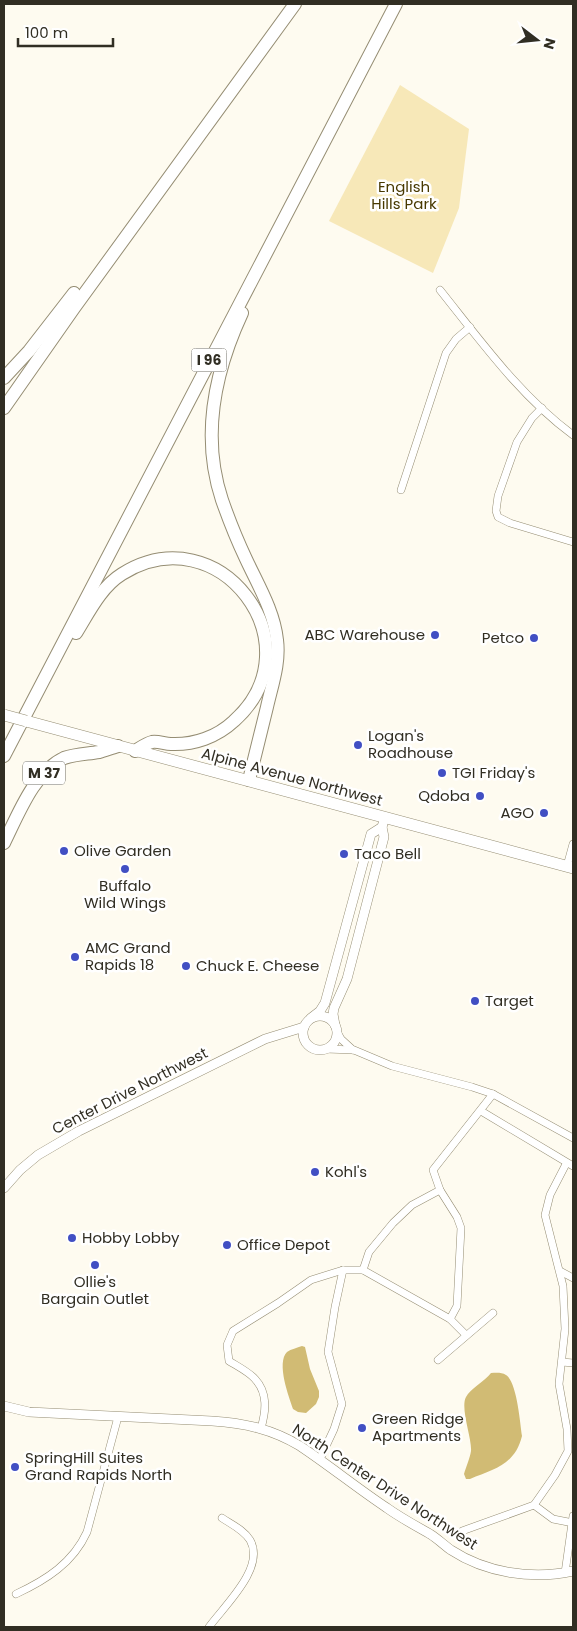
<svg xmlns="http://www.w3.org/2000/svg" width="577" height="1631" font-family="Poppins,sans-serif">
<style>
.green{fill:#f7e8b8}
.water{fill:#d1bb74}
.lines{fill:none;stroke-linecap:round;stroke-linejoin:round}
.minor-casing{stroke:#958d73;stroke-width:8}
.tertiary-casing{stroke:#958d73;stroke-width:10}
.trunk-casing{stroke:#958d73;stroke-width:12}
.motorway-casing{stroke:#958d73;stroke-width:14}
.minor{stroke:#fff;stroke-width:7}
.tertiary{stroke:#fff;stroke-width:9}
.trunk{stroke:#fff;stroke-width:11}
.motorway{stroke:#fff;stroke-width:12}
.trunk-bridge-casing{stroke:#958d73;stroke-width:12;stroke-linecap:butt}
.trunk-bridge{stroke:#fff;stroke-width:11}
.poi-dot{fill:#414fc3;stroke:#fff;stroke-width:2}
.labels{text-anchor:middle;stroke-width:5;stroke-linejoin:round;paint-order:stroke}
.shield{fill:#fff;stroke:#6f6d65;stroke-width:1}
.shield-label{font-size:14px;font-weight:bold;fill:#312e23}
.park-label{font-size:15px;fill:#483900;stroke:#fff}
.poi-label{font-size:15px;fill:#312e23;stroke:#fff;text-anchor:start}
.street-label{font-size:15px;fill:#312e23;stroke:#fff}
</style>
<rect width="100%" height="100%" fill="#fefbf0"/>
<path class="green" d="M400 85 469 129 459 208 433 273 329 221Z"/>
<g class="water">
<path d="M302 1346 305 1347 310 1369 319 1391V1397L316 1404 306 1413 298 1412 293 1409C289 1397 276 1363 287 1352 291 1349 297 1348 302 1346Z"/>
<path d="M491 1373C496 1373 501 1372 506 1375 517 1382 520 1423 522 1436 515 1465 494 1469 470 1479H466L464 1474C466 1467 470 1458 471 1451 472 1438 460 1408 466 1397 470 1389 485 1381 491 1373Z"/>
</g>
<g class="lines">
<defs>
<g id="minor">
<path d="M440 290C480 340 520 396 573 435"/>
<path d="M542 408 532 418 517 442 498 496 496 511 498 517 510 523 573 542"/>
<path d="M401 490 446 353 456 339 470 327"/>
<path d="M567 866 573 844"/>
<path d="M336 1030 341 1039 353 1050"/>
<path d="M326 1049 354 1050 392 1066 472 1087 493 1094 573 1138"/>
<path d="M481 1111 573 1166"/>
<path d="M363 1270 369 1252 393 1223 412 1205 440 1190"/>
<path d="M560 1271 573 1278"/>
<path d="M450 1319 457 1306 461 1228 457 1217 440 1190 433 1170 493 1094"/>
<path d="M438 1360 493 1313"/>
<path d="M562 1362 573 1363"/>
<path d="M261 1428C266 1411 268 1393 255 1379 249 1372 237 1366 229 1361L227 1345 233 1331 278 1303 311 1280 343 1270H363L450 1319 466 1335"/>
<path d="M320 1459 334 1429 342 1404 328 1352 335 1307 343 1270"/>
<path d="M534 1505 553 1519 573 1523"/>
<path d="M462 1531 534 1505 555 1475 568 1451 567 1429 559 1384 565 1329 563 1286 545 1215 550 1195 566 1164"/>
<path d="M565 1573 573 1516"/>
<path d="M16 1594C46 1580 73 1563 87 1532L118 1417"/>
<path d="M209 1627C224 1606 266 1568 250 1540 244 1530 231 1524 222 1518"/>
</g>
<g id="tertiary">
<circle cx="320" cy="1033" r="17"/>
<path d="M311 1018 320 1011 325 1003 371 834 382 827"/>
<path d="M335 1025 333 1014 334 1008 347 979 384 837 382 827 385 817"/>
<path d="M4 1188 20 1170 38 1155 79 1131 265 1039 304 1027"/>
<path d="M4 1406 29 1412 212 1421C244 1423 272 1429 300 1446 330 1466 357 1488 387 1508 401 1518 416 1526 430 1534 438 1539 444 1545 451 1550 486 1573 533 1580 573 1571"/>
</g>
<path id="trunk" d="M26 721 573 868"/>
<g id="motorway">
<path d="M242 313C215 371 201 437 222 500 229 520 237 540 246 559 258 585 274 611 277 640 280 663 272 685 267 707 261 731 255 756 249 780"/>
<path d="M4 378 29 351 74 293"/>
<path d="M4 408 74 308 295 4"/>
<path d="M76 633C89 612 101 587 122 574 219 513 319 645 234 721 217 737 194 745 171 744 165 744 158 741 152 742 147 743 140 748 135 751"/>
<path d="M4 756 396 4"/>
<path d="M4 843C18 815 34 772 64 758 76 754 87 754 99 752 105 750 112 748 118 746"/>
</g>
</defs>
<use href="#minor" class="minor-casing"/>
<use href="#tertiary" class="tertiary-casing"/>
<use href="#trunk" class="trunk-casing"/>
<use href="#motorway" class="motorway-casing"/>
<use href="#minor" class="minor"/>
<use href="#tertiary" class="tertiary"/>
<use href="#trunk" class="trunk"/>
<use href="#motorway" class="motorway"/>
<defs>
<path id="trunk-bridge" d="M4 715 26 721"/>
</defs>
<use href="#trunk-bridge" class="trunk-bridge-casing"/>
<use href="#trunk-bridge" class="trunk-bridge"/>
</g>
<g class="poi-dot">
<circle cx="435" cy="635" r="5"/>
<circle cx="534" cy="638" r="5"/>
<circle cx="358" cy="745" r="5"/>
<circle cx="442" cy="773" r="5"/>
<circle cx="480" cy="796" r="5"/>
<circle cx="544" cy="813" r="5"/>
<circle cx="64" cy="851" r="5"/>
<circle cx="344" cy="854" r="5"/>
<circle cx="125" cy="869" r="5"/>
<circle cx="75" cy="957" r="5"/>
<circle cx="186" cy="966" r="5"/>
<circle cx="475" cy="1001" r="5"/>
<circle cx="315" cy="1172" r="5"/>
<circle cx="72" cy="1238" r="5"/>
<circle cx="227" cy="1245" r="5"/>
<circle cx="95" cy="1265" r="5"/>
<circle cx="362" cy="1428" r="5"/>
<circle cx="15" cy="1467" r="5"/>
</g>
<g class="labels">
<g class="shield">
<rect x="191.5" y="348.5" width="35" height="23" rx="4"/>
<rect x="23" y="761.5" width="42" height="23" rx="4"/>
</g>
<g class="shield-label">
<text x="209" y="365">I 96</text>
<text x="44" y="778">M 37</text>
</g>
<g class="park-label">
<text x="404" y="192">English<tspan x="404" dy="17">Hills Park</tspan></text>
</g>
<g class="poi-label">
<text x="425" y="640" text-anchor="end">ABC Warehouse</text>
<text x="524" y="643" text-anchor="end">Petco</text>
<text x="368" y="741">Logan's<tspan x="368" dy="17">Roadhouse</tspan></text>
<text x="452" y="778">TGI Friday's</text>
<text x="470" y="801" text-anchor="end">Qdoba</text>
<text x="534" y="818" text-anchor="end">AGO</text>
<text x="74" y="856">Olive Garden</text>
<text x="354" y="859">Taco Bell</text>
<text x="125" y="891" text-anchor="middle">Buffalo<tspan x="125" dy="17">Wild Wings</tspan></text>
<text x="85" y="953">AMC Grand<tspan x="85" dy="17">Rapids 18</tspan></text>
<text x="196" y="971">Chuck E. Cheese</text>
<text x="485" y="1006">Target</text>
<text x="325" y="1177">Kohl's</text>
<text x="82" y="1243">Hobby Lobby</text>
<text x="237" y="1250">Office Depot</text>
<text x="95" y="1287" text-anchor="middle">Ollie's<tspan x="95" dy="17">Bargain Outlet</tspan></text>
<text x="372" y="1424">Green Ridge<tspan x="372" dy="17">Apartments</tspan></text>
<text x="25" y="1463">SpringHill Suites<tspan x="25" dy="17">Grand Rapids North</tspan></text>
</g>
<g class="street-label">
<text transform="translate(292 777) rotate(15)" y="5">Alpine Avenue Northwest</text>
<text transform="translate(130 1091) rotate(-27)" y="5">Center Drive Northwest</text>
<text transform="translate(385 1487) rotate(33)" y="5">North Center Drive Northwest</text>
</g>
</g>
<rect width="577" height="1631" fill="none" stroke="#312e23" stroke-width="10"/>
<g transform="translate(537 40) rotate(106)" stroke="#ffffff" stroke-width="4" paint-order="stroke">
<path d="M0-4L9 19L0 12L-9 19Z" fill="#312e23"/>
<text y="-8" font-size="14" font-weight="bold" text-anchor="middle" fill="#312e23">N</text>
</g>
<path d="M18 38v8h95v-8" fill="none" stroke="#312e23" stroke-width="2.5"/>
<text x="25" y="38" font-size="15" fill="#312e23" stroke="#ffffff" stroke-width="4" paint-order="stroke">100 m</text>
</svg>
